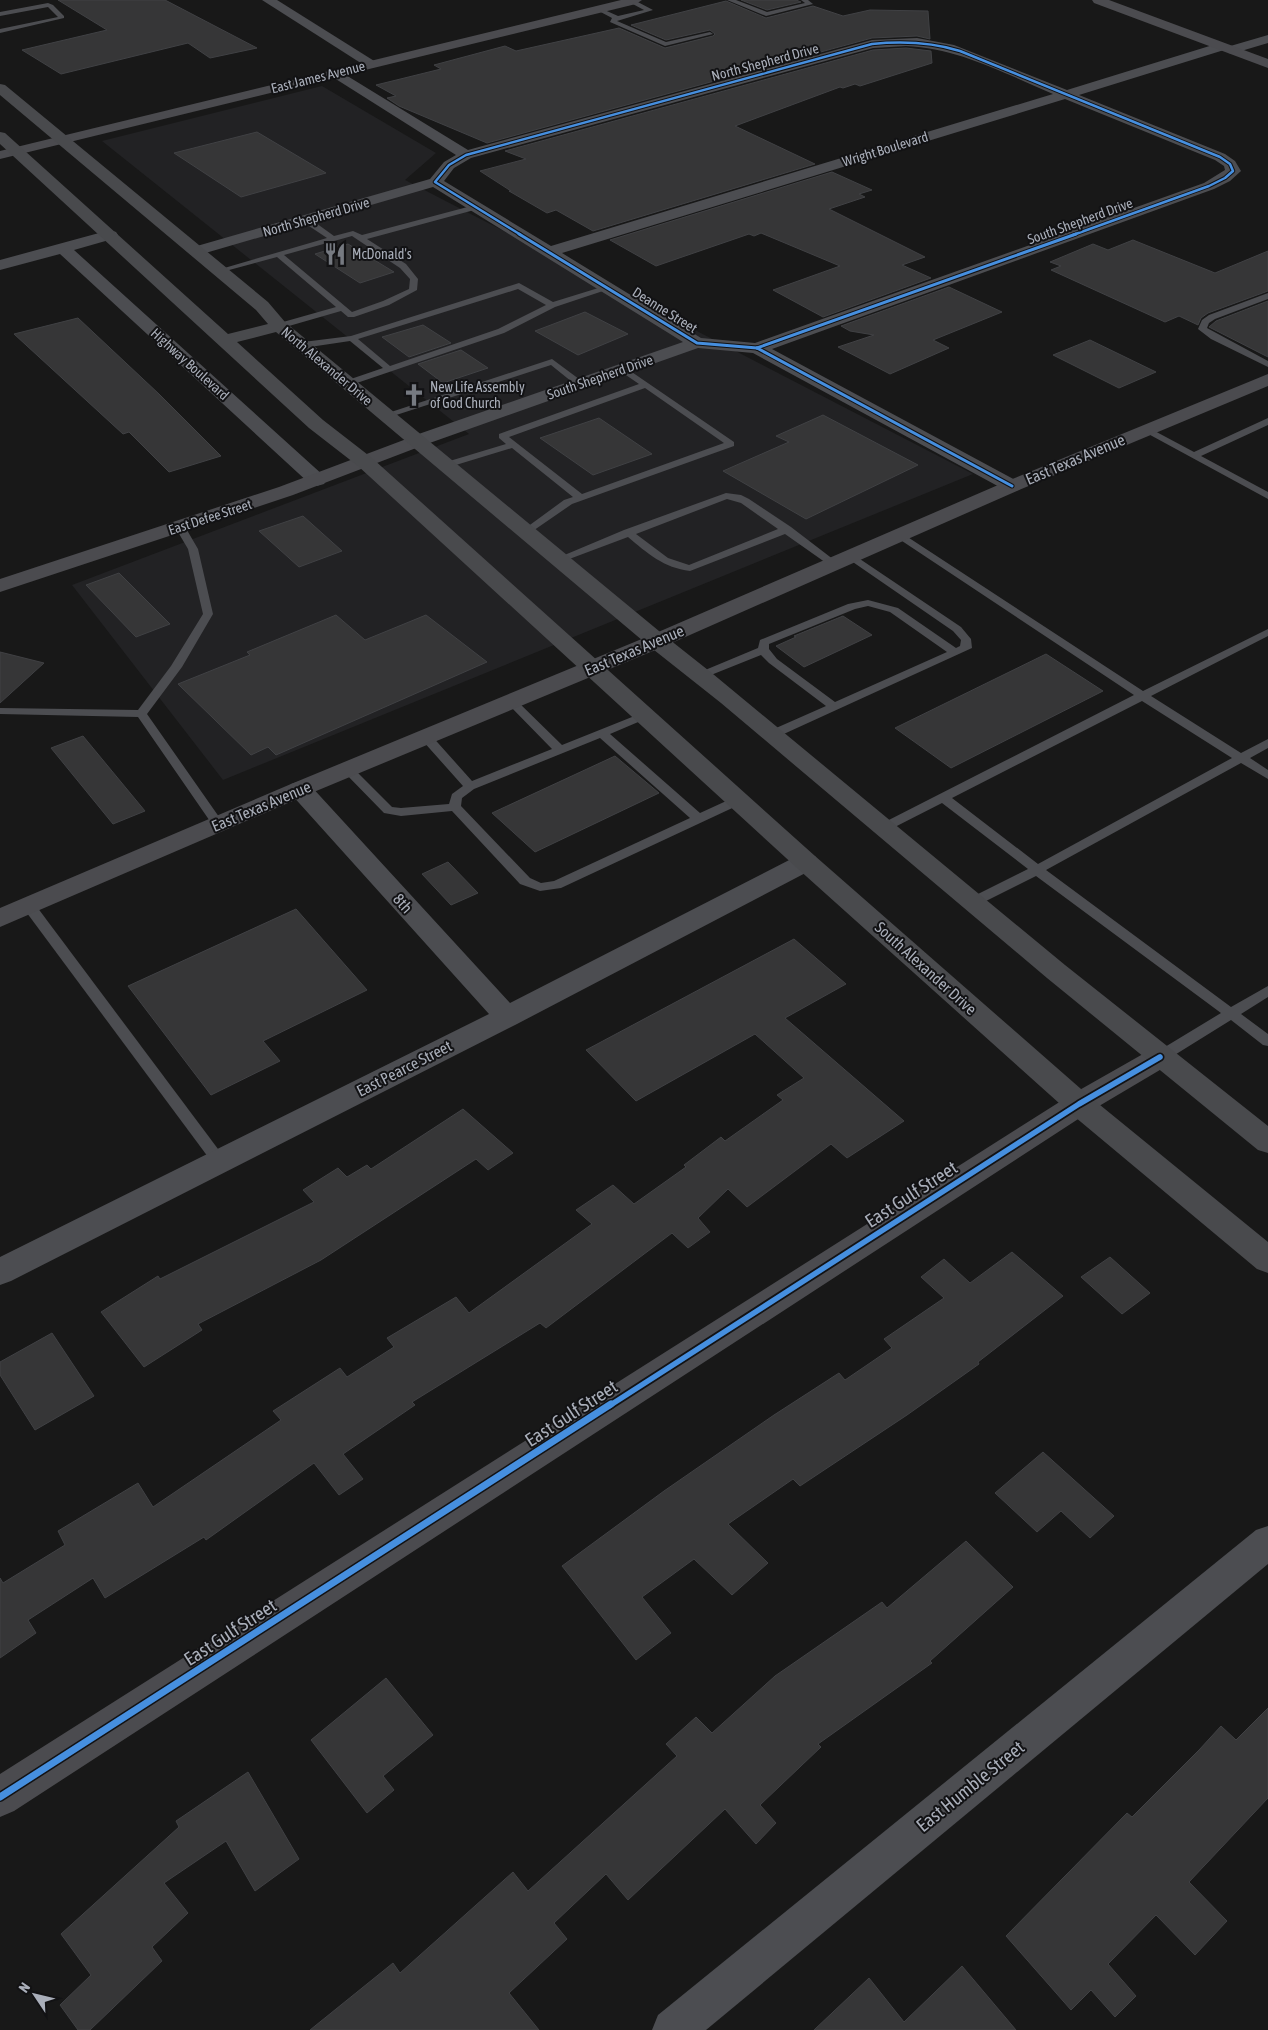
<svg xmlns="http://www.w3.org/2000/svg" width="1268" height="2030" font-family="'Asap Condensed',sans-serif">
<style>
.built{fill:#222224}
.building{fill:#363637;stroke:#404144}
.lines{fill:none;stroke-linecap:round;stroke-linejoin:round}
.lane{fill:#4c4d51;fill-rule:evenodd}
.street{fill:#4c4d51;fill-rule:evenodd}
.secondary{fill:#4b4b4f;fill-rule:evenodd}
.primary{fill:#494a4d;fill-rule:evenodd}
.cycleway-far3-casing{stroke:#121214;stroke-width:4.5}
.cycleway-far2-casing{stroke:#121214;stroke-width:5}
.cycleway-far1-casing{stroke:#121214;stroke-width:9}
.cycleway-casing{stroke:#121214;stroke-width:10}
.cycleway-far3{stroke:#468fdf;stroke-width:2.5}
.cycleway-far2{stroke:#468fdf;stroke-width:3}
.cycleway-far1{stroke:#468fdf;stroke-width:5.5}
.cycleway{stroke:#468fdf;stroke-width:7}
.labels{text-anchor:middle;stroke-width:4;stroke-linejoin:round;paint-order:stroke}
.far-street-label{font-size:14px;fill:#a9aeb9;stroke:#121214}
.far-poi-label{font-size:14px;fill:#a9aeb9;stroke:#121214;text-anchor:start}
.street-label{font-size:16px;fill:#a9aeb9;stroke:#121214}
.near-street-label{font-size:19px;fill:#a9aeb9;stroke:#121214}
</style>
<rect width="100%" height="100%" fill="#181818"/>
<path class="built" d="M322 86 436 153 405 180 973 474 223 780 72 585 469 434 102 141Z"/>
<g class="building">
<path d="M58 0H165L257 48 210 58 188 43 61 74 22 50 107 30Z"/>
<path d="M741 0H796L801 2 767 10Z"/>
<path d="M726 1 766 18 813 6 843 16 870 10 928 11 930 39 917 36 872 38 487 143 399 106 387 98 396 96 376 85 441 69 434 65 505 46 516 51 619 28 665 48 713 36 715 34 710 30 666 40 631 25Z"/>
<path d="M906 48 931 51 932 63 860 86 855 84 843 88 840 87 735 126 815 164 593 231 556 210 547 213 509 191H511L480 171 526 159 505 151 873 50Z"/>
<path d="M257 132 326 173 241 197 174 153Z"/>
<path d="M832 172 872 190 859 194 865 197 829 209 925 257 902 265 931 278 823 317 773 290 840 266 761 233 754 236 749 234 656 266 610 240Z"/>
<path d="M1133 240 1215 273 1268 251V291L1208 313 1201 318 1198 325 1179 316 1165 322 1051 270 1061 266 1050 262 1093 244 1108 250Z"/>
<path d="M348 244 394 272 360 283 315 254Z"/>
<path d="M949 287 1002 312 933 340 949 348 890 374 838 347 874 335 850 331 841 326Z"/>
<path d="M1268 301V357L1209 327 1216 321Z"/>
<path d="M585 312 628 334 578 355 535 331Z"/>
<path d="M78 318 159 394 221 456 169 472 129 432 123 434 14 334Z"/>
<path d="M423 325 451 343 409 357 382 337Z"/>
<path d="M1090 340 1156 372 1119 388 1053 355Z"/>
<path d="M461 350 488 368 443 383 418 364Z"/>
<path d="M823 415 918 465 806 519 723 471 789 442 776 436Z"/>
<path d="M599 418 652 454 593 475 540 438Z"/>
<path d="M303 516 342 551 299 567 259 531Z"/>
<path d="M119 573 170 624 136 637 86 585Z"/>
<path d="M336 615 365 640 426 615 487 662 276 755 268 747 251 755 178 684 250 655 247 652Z"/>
<path d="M843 616 872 635 804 667 776 646 796 637 794 636Z"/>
<path d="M0 652 44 663 0 703Z"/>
<path d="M1046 654 1103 691 951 768 895 728Z"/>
<path d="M83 736 145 811 113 824 51 748Z"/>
<path d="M615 756 659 793 535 852 492 813Z"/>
<path d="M448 862 478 893 451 905 422 874Z"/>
<path d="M296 909 367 990 263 1041 280 1061 211 1095 128 986Z"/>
<path d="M794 939 846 984 785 1018 904 1121 847 1158 831 1144 747 1207 728 1189 698 1218 710 1232 688 1248 672 1233 546 1328 540 1323 412 1402 415 1405 343 1454 363 1479 339 1495 314 1463 206 1540 204 1537 105 1598 93 1578 28 1620 36 1633 0 1658V1578L3 1583 65 1545 58 1531 138 1483 153 1507 281 1420 273 1411 340 1368 347 1377 394 1347 387 1338 456 1297 469 1313 592 1224 576 1210 613 1185 634 1204 686 1167 684 1165 721 1137 725 1141 783 1100 777 1095 804 1078 755 1034 636 1101 586 1050Z"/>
<path d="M463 1109 513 1153 488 1170 476 1159 321 1260 198 1324 202 1330 144 1367 101 1312 158 1276 160 1279 314 1202 303 1190 338 1168 347 1177 367 1165 371 1169Z"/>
<path d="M1012 1252 1063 1296 978 1362 979 1364 907 1415 800 1486 793 1479 728 1524 768 1563 732 1595 694 1559 642 1597 671 1633 636 1660 562 1566 664 1491 774 1415 839 1373 845 1380 892 1348 884 1339 944 1298 921 1277 944 1259 970 1283Z"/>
<path d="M1110 1257 1150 1293 1122 1314 1081 1277Z"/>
<path d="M52 1333 94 1396 35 1430 0 1375V1362Z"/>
<path d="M1043 1452 1114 1516 1090 1538 1061 1511 1037 1532 995 1493Z"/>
<path d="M966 1541 1013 1587 930 1661 932 1663 818 1744 821 1747 760 1805 776 1823 756 1844 725 1809 628 1900 606 1874 554 1923 567 1939 509 1993 539 2030H310L393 1963 400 1973 513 1872 528 1891 677 1756 666 1744 696 1717 712 1733 775 1676 882 1602 887 1608Z"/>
<path d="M386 1678 433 1735 383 1776 394 1790 367 1813 311 1740Z"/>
<path d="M1268 1708V1798L1189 1882 1227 1921 1195 1955 1156 1915 1108 1964 1136 1996 1115 2017 1091 1990 1071 2010 1006 1936 1127 1813 1132 1817 1199 1750 1221 1726 1236 1740Z"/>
<path d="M248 1772 299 1859 255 1891 226 1841 164 1883 188 1913 152 1947 162 1961 90 2030H78L60 2005 91 1975 61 1934 179 1827 176 1821Z"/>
<path d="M962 1966 1016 2030H814L869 1978 904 2022Z"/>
</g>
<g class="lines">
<g class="lane">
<path d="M629 0H634L653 10 617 21 666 42 710 32 713 34 665 46 610 22 612 18 595 9 600 8 618 16 644 10 629 2Z"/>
<path d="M727 0H736L767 12 805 3 801 0H808L813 4 766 16Z"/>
<path d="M48 3 53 5 64 16V18L0 33V29L58 17 48 7 0 16V12Z"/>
<path d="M475 205H478V209L367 239 406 264 418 279 417 290 389 305 354 317H348L341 311 282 328H276V324L336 307 277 257 218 273 214 271 327 238 303 222V218H309L334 236 353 231 362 235ZM352 236 400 268 410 279 409 289 383 301 352 312 284 255Z"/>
<path d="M519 283 553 302 608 285 612 288 555 307 504 333 348 386 345 385V381L383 368 350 341 303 348 299 345 303 342 351 336ZM518 289 546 305 498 329 390 366 358 339Z"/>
<path d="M1268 293V299L1215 319 1209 323 1207 328 1268 361V367L1211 339 1198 329 1202 320 1209 315Z"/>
<path d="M552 359 583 382V386H577L551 365 390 417H384L382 415Z"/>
<path d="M623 366 734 442V446L572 504 527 535 522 532 523 530 564 500 573 497 512 448 446 468 441 465 443 463 506 444 499 438V434L639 384 620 371V367ZM645 388 724 443 582 494 509 437Z"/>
<path d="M1268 418V425L1201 456 1268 492V499L1141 430 1146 427 1149 428 1194 452Z"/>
<path d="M726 493 741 495 749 499 791 527 838 563 837 565H829L785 534 690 571C664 568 647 553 628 537L564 561 560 562 555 559 624 530ZM727 499 741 503 778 529 689 565 668 558 636 534Z"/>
<path d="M180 524 184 525 198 549 213 614 182 667 147 714 224 824 218 828 214 827 138 717 0 714V708L138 710 171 666 203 614 188 549 175 527Z"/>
<path d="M900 532 1143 691 1268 629V636L1151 696 1241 753 1268 739V748L1250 758 1268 770V779L1241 763 1046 870 1231 1007 1268 986V997L1241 1014 1268 1034V1046L1263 1045 1231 1020 1165 1061 1160 1062 1155 1061 1153 1057 1155 1053 1221 1013 1036 876 978 905H968L967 902 968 899 1028 869 942 803 887 831H879L877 828 879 825 1134 695 896 537V533ZM1142 701 1232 758 1038 864 952 798Z"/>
<path d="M851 553 961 627 971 639 972 648 775 738H767L765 735 767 732 826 706 769 663 761 655 706 677H698L696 675 698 673 758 648 760 640 848 604 868 600 898 608 956 648 960 646 961 640 953 631 847 558 846 556 847 554ZM868 606 890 612 947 652 835 702 777 659 769 649V644L855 609Z"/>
<path d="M511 698 515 699 562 745 642 713H650L652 715 650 717 610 734 700 813 735 797H743L745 800 743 803 561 888 540 891 520 884 452 811 401 816 384 813 342 770 344 767H352L392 807 401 808 449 804 452 794 463 786 422 740 420 737 422 734H430L472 781 552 749 507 703 505 701 507 699ZM600 738 690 818 554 881 541 883 530 878 461 806 462 798 474 789Z"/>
<path d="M29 902 34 903 224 1157 226 1161 224 1165 219 1167 214 1165 24 909 23 906 24 903Z"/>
</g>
<g class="street">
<path d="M262 0H277L379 64 372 68 367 67Z"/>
<path d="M1268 35V43L1231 54 1224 50 1079 95 1225 154 1235 161 1241 171 1230 181 1214 189 772 349 1019 482 1022 486 1019 490 1012 492 1005 490 753 353 698 348 424 445 417 447 410 445 407 441 410 437 683 342 433 187 202 254H190L188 251 190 248 430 179 444 162 456 155 331 76 329 73 336 69 468 150 872 40 917 38 954 45 1067 90 1216 44 1221 43 1227 47ZM906 46C958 48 1006 74 1053 94L551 246 444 181 454 168 471 158 873 48ZM1065 99 1215 160 1224 166 1225 170 1204 183 755 343 701 338 562 253Z"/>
<path d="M110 230 116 232 118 235 116 238 74 250 324 476 327 480 324 484 317 486 310 484 60 254 0 270V260Z"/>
<path d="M300 781 309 784 510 1003 797 856 806 854 815 856 819 862 815 868 517 1024 11 1281 0 1285V1257L489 1014 291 794 288 789 291 784Z"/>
<path d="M1268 1526V1564L706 2030H652L658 2015 1256 1530Z"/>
</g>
<g class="secondary">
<path d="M621 0H642L636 4 0 159V151Z"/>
<path d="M1092 0H1109L1268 59V68L1094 3Z"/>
<path d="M1268 374V386L1019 490 665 646 309 794 0 927V908L291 784 649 636 1005 482Z"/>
<path d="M417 435 424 437 427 441 424 445 293 495 0 592V579L279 487Z"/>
<path d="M1160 1047 1170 1050 1174 1057 1170 1064 1089 1112 14 1811 0 1817V1774L1069 1096 1150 1050Z"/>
</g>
<path class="primary" d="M0 84 5 85 268 302 285 322 665 636 713 674 1065 965 1268 1126V1153L1258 1150 1047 978 721 703 649 646 276 332 237 342 323 420 372 458 815 856 1089 1096 1268 1242V1273L1257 1269 1069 1112 797 868 358 466 309 428 0 144V132L5 133 228 334 268 324 256 310 0 95Z"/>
<defs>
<path id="cycleway-far3" d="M521 235 435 182 449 165 466 155 872 44C902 41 931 42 960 51L1220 157 1230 164 1233 171 1225 178 1209 186 1073 235"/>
<g id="cycleway-far2">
<path d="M519 234 697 343 757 348"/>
<path d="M757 348 1012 486"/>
<path d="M757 348 1076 234"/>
</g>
<path id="cycleway-far1" d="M609 1406 1079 1104 1160 1057"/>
<path id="cycleway" d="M0 1797 611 1404"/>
</defs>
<use href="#cycleway-far3" class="cycleway-far3-casing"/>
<use href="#cycleway-far2" class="cycleway-far2-casing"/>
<use href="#cycleway-far1" class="cycleway-far1-casing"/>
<use href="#cycleway" class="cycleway-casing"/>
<use href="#cycleway-far3" class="cycleway-far3"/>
<use href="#cycleway-far2" class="cycleway-far2"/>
<use href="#cycleway-far1" class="cycleway-far1"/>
<use href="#cycleway" class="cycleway"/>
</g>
<defs>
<symbol id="restaurant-bare" viewBox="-9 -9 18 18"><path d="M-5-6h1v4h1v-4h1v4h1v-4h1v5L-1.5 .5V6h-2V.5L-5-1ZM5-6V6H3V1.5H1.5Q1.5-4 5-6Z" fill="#767a81" stroke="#121214" stroke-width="2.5" paint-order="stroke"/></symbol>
<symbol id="church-bare" viewBox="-9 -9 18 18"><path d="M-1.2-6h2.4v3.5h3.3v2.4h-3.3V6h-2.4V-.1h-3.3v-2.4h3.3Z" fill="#767a81" stroke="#121214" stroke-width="2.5" paint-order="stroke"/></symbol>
</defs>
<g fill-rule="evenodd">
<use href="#restaurant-bare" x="319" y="238" width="32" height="32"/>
<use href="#church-bare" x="398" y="379" width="32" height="32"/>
</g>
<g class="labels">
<g class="far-street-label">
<text transform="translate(765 62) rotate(-15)" y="5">North Shepherd Drive</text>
<text transform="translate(318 77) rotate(-14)" y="5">East James Avenue</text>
<text transform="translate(885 149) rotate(-17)" y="5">Wright Boulevard</text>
<text transform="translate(316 217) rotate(-16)" y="5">North Shepherd Drive</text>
<text transform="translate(1080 221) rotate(-20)" y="5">South Shepherd Drive</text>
<text transform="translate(665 310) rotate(32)" y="5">Deanne Street</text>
<text transform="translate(190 364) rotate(42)" y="5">Highway Boulevard</text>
<text transform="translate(327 366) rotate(40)" y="5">North Alexander Drive</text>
<text transform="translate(600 377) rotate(-19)" y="5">South Shepherd Drive</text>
<text transform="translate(210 517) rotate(-18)" y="5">East Defee Street</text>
</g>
<g class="far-poi-label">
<text x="352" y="259">McDonald's</text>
<text x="430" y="392">New Life Assembly<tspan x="430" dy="16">of God Church</tspan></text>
</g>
<g class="street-label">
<text transform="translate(1075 459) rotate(-23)" y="6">East Texas Avenue</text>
<text transform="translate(634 650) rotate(-23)" y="6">East Texas Avenue</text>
<text transform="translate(261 806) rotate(-23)" y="6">East Texas Avenue</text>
<text transform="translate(403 903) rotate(48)" y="6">8th</text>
<text transform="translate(926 968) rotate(42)" y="6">South Alexander Drive</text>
<text transform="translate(404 1068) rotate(-27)" y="6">East Pearce Street</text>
</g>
<g class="near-street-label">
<text transform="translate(911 1194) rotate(-33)" y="7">East Gulf Street</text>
<text transform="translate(571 1413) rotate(-33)" y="7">East Gulf Street</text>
<text transform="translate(230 1632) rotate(-33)" y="7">East Gulf Street</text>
<text transform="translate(970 1786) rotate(-39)" y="7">East Humble Street</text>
</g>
</g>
<g transform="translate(35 1995) rotate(305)" stroke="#121214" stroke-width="4" paint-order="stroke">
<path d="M0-4L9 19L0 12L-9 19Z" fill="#a9aeb9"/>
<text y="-8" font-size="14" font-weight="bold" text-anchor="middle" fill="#a9aeb9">N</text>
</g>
</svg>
